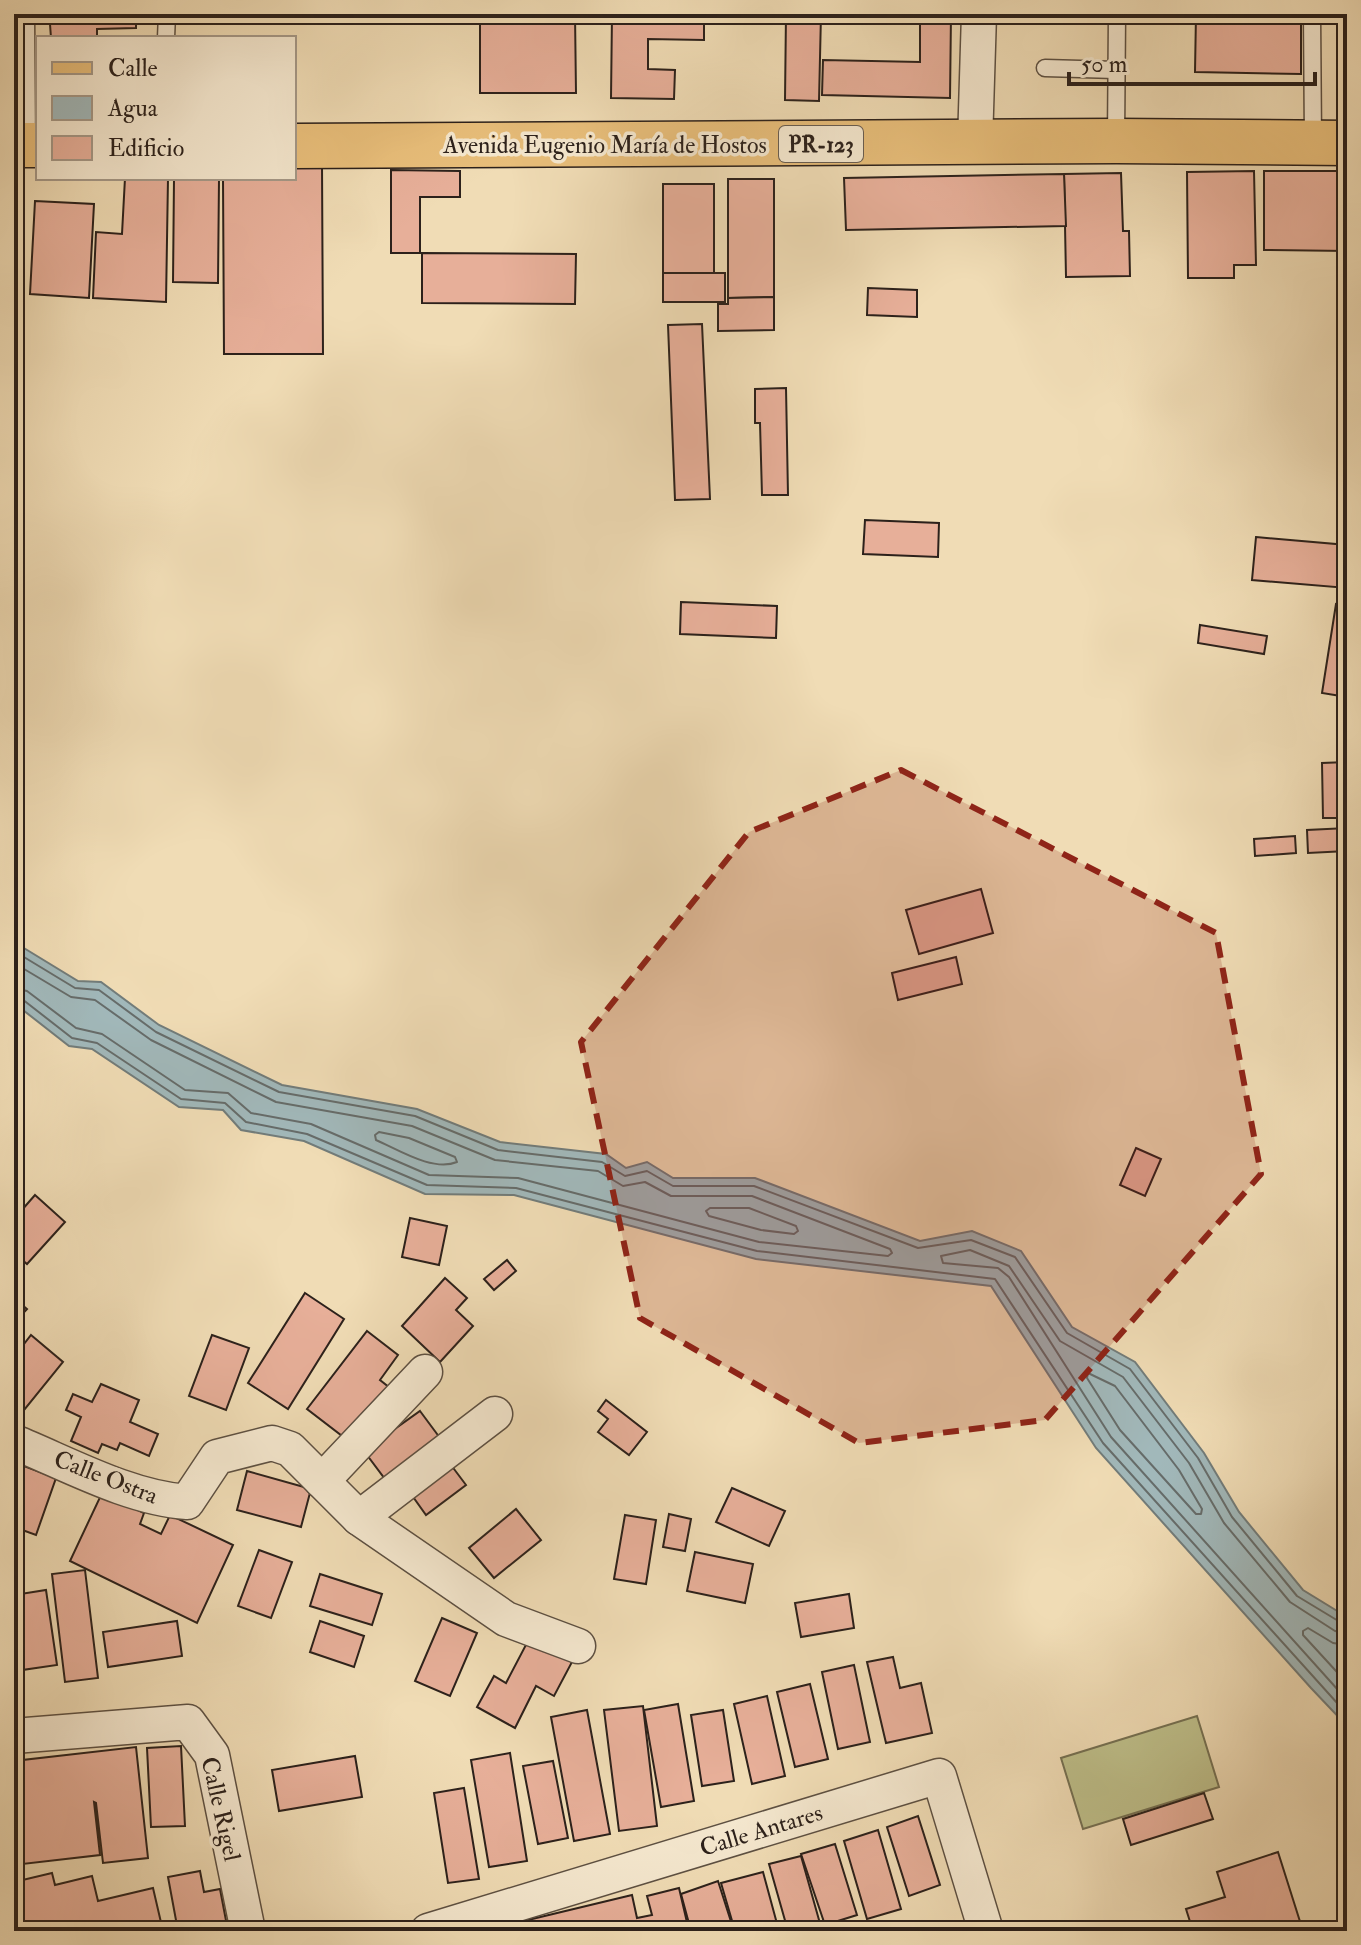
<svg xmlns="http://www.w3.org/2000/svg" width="1361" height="1945" font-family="'IM FELL Double Pica',serif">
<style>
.grass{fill:#bebf8a;stroke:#757052;stroke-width:2}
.water{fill:#a1b8ba;stroke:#727c7a;stroke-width:2}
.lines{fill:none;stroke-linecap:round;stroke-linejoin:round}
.shore{stroke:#666c6a;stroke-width:2}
.building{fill:#e7af99;stroke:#2c211b;stroke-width:2}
.service-casing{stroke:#5d5042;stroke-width:19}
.minor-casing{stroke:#5d5042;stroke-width:37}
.primary-casing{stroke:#2c211b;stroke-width:47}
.service{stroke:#f5e8cf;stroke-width:16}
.minor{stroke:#f5e8cf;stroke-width:34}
.primary{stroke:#e8be7a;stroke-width:44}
.marked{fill:#8f2418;fill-opacity:0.2;stroke:#8f2418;stroke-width:6;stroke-dasharray:16 10;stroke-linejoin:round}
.labels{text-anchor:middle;stroke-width:7;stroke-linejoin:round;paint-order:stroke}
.shield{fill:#f5e8cf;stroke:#685d51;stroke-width:2}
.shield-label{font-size:22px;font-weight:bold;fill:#2c211b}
.street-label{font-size:24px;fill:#2c211b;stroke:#f5e8cf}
</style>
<rect width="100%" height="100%" fill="#f0dcb5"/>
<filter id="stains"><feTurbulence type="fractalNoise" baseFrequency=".0025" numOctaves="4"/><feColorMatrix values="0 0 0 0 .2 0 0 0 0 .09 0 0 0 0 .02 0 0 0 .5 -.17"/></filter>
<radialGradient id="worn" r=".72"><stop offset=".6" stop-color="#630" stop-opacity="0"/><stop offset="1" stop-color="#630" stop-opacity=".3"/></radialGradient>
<path class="grass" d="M1197 1716 1219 1787 1083 1829 1061 1758Z"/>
<path class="water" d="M14 942 78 981 101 982 159 1025 282 1085 417 1109 500 1142 606 1154 626 1168 647 1162 673 1178H755L920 1241 972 1231 1021 1251 1072 1327 1135 1362 1204 1453 1239 1512 1303 1590 1347 1617V1726L1311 1688 1096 1448 991 1286 756 1259 514 1195 425 1194 304 1141 241 1130 223 1110 179 1107 92 1049 69 1046 14 1003Z"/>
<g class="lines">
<g class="shore">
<path d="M14 951 75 988 99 990 156 1032 279 1092 415 1116 498 1150 602 1162 625 1176 647 1171 673 1186H754L918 1248 971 1240 1015 1257 1067 1333 1130 1369 1198 1458 1232 1517 1297 1596 1340 1622 1347 1623"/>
<path d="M14 963 71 997 95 1000 151 1040 276 1102 412 1126 495 1160 598 1171 623 1186 645 1182 671 1196H752L890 1249 892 1253 888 1256 759 1242 518 1178 429 1175 311 1124 251 1113 228 1093 185 1090 102 1034 76 1028 27 991 14 988"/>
<path d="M14 998 22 999 72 1038 97 1043 181 1099 225 1103 246 1122 307 1134 427 1185 516 1188 757 1251 995 1279 1103 1443 1347 1714"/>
<path d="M379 1132 409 1138 455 1157 457 1162C433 1172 399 1150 376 1140L375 1135Z"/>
<path d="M710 1208H749L796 1226 798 1231 794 1234 761 1230 709 1216 706 1211Z"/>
<path d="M1088 1373 1115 1386 1179 1470 1202 1509 1201 1514H1196L1120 1430 1087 1378Z"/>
<path d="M1347 1633 1335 1631 1290 1602 1224 1523 1189 1463 1123 1377 1060 1341 1009 1266 970 1250 941 1256 943 1263 998 1268 1009 1277 1111 1437 1347 1700"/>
<path d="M1347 1645 1333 1643 1308 1628 1303 1631V1635L1347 1683"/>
</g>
</g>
<g class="building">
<path d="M63 14H136V28L97 29V38H51L50 24H64Z"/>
<path d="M397 14H575L576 93H480V20L397 21Z"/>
<path d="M612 14H704V40L648 39V69L675 70 674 99 611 98Z"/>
<path d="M786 14H821L819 101 785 100Z"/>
<path d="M920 14H951L950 98 822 95 823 60 920 62Z"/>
<path d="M1196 14H1301V74L1195 72Z"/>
<path d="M294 164H322L323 354H224L223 178H294Z"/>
<path d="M391 170 460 171V197H420V253H391Z"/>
<path d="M1254 171 1256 265H1234V278H1188L1187 172Z"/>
<path d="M1264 171H1347V251L1264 250Z"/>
<path d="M1121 173 1123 231H1129L1130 276 1066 277 1064 174Z"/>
<path d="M1064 174 1066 226 846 230 844 178Z"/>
<path d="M125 178H168L166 302 93 298 96 232 122 234Z"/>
<path d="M174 179H219L218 283 173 282Z"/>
<path d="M728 179H774V297L728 298Z"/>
<rect x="663" y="184" width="51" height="89"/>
<path d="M35 201 94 204 89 298 30 294Z"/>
<path d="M422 253 576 254 575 304 422 303Z"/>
<rect x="663" y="273" width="62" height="29"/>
<path d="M868 288 917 290V317L867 315Z"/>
<path d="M774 297V330L718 331V304H728V298Z"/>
<path d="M702 324 710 499 675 500 668 325Z"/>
<path d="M786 388 788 495H762L760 423H755V389Z"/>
<path d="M865 520 939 523 938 557 863 554Z"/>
<path d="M1256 537 1347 545V588L1252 580Z"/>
<path d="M681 602 777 606 776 638 680 634Z"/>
<path d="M1336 604 1347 606V697L1322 693Z"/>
<path d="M1200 625 1267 636 1264 654 1198 643Z"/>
<path d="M1347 762V818H1323L1322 763Z"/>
<path d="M1347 828V851L1308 853 1307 830Z"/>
<path d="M1295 836 1296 853 1255 856 1254 839Z"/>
<path d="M981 889 993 933 919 954 906 910Z"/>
<path d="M956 957 962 984 898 1000 892 973Z"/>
<path d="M1136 1148 1161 1159 1145 1196 1120 1185Z"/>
<path d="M35 1195 65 1222 27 1264 14 1253V1219Z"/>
<path d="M410 1218 447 1226 439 1265 402 1257Z"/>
<path d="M507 1260 516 1271 494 1290 484 1279Z"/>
<path d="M445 1278 467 1298 456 1310 473 1326 440 1362 402 1326Z"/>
<path d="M305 1293 344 1319 288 1409 248 1383Z"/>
<path d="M14 1298 27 1309 14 1323Z"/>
<path d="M367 1331 398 1355 380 1380 390 1388 350 1442 307 1409Z"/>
<path d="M31 1335 63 1362 16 1420 14 1418V1357Z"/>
<path d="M212 1335 249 1348 226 1410 189 1396Z"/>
<path d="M101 1384 139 1400 130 1422 158 1434 149 1456 120 1443 117 1450 102 1444 98 1453 71 1441 81 1417 66 1410 73 1394 92 1402Z"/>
<path d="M606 1400 647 1432 629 1455 598 1432 608 1419 598 1411Z"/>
<path d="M420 1411 440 1438 385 1479 364 1451Z"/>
<path d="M451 1465 466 1485 426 1515 411 1494Z"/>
<path d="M24 1466 56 1478 36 1535 14 1527V1494Z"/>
<path d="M247 1471 311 1489 301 1527 237 1510Z"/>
<path d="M732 1488 785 1511 769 1546 716 1522Z"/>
<path d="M102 1493 144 1513 140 1524 161 1534 170 1515 233 1545 197 1623 70 1561Z"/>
<path d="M516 1509 541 1540 494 1578 469 1548Z"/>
<path d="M669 1514 691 1519 685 1551 663 1547Z"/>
<path d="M625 1515 656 1520 646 1584 614 1579Z"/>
<path d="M259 1550 292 1562 271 1618 238 1606Z"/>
<path d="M695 1552 753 1564 745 1603 687 1591Z"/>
<path d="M85 1570 98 1678 65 1682 52 1574Z"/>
<path d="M320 1574 382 1594 372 1625 310 1606Z"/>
<path d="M46 1590 57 1665 22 1670 14 1615V1595Z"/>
<path d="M849 1594 854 1628 801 1637 795 1603Z"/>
<path d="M442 1618 477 1633 450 1696 415 1681Z"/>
<path d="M177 1621 182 1656 108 1667 103 1632Z"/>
<path d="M320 1621 364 1636 354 1667 310 1652Z"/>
<path d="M529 1639 572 1662 554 1696 536 1686 515 1728 477 1707 494 1676 506 1683Z"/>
<path d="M893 1657 900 1688 921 1683 932 1733 886 1743 867 1662Z"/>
<path d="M854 1665 870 1742 838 1749 822 1672Z"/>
<path d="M810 1684 828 1759 795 1767 777 1692Z"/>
<path d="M767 1696 785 1776 752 1784 734 1704Z"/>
<path d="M678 1704 694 1801 661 1807 644 1710Z"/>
<path d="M643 1706 657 1826 619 1831 604 1710Z"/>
<path d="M587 1710 610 1834 574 1841 551 1717Z"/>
<path d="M723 1710 734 1781 702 1786 691 1715Z"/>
<path d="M181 1746 185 1826 151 1827 147 1748Z"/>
<path d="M136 1747 148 1858 103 1863 96 1803 94 1802 100 1855 14 1865V1761Z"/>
<path d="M510 1753 527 1861 489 1867 471 1760Z"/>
<path d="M355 1756 362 1797 279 1811 272 1770Z"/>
<path d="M553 1761 568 1838 538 1844 523 1766Z"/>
<path d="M464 1788 479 1879 448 1883 434 1793Z"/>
<path d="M1204 1793 1213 1819 1131 1845 1123 1819Z"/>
<path d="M918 1816 940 1885 909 1896 887 1827Z"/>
<path d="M878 1830 901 1909 867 1919 844 1841Z"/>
<path d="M835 1844 857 1915 825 1925 801 1854Z"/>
<path d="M1278 1852 1303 1931H1193L1186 1909 1225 1897 1217 1872Z"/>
<path d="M801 1856 821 1927 806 1931H788L769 1864Z"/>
<path d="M200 1871 204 1892 220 1889 228 1931H178L168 1877Z"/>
<path d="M763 1872 779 1931H735L721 1883Z"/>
<path d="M52 1873 55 1885 92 1876 98 1901 153 1888 163 1931H21L14 1898V1882Z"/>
<path d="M718 1881 734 1931H691L681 1894Z"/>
<path d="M679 1888 689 1931H531L528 1920 632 1895 637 1918 652 1915 647 1896Z"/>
</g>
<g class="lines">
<defs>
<g id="service">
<path d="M26 14 27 144"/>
<path d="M1312 14 1313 142"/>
<path d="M166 38 167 14"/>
<path d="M1045 68 1116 70"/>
<path d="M1116 140 1117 14"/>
</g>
<g id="minor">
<path d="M975 143 979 14"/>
<path d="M14 1442C68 1464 129 1498 187 1502L217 1457 272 1443 290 1449 359 1518 495 1414"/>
<path d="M322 1481 425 1372"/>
<path d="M359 1518 506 1619 578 1646"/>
<path d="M14 1736 188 1722 212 1755 248 1931"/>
<path d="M428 1931 939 1776 986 1931"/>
</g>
<g id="primary">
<path d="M14 145H38"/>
<path d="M294 146 1116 141 1347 143"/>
</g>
</defs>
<use href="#service" class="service-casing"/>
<use href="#minor" class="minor-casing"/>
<use href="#primary" class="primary-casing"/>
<use href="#service" class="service"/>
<use href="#minor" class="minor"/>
<use href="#primary" class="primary"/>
</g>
<path class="marked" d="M901 770 1216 933 1261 1174 1045 1420 859 1443 640 1318 581 1042 749 832Z"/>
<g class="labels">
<rect class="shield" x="779" y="126" width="84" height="36" rx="6"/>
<g class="shield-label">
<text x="821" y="152">PR-123</text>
</g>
<g class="street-label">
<text x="605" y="153">Avenida Eugenio María de Hostos</text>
<text transform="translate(106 1477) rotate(21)" y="8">Calle Ostra</text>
<text transform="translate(221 1809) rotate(77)" y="8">Calle Rigel</text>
<text transform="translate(761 1830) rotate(-17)" y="8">Calle Antares</text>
</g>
</g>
<rect width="1361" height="1945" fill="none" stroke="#f0dcb5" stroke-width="48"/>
<rect x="16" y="16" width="1329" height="1913" fill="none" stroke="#2c211b" stroke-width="4"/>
<rect x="24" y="24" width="1313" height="1897" fill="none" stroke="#2c211b" stroke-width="2"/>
<rect x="36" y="36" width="260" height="144" fill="#f5e8cf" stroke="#a59887" stroke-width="2"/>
<rect x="52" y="62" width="40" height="12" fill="#e8be7a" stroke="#a59887" stroke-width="2"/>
<text x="108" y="76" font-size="24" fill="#2c211b">Calle</text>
<rect x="52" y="96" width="40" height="24" fill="#a1b8ba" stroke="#a59887" stroke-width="2"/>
<text x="108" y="116" font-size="24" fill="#2c211b">Agua</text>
<rect x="52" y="136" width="40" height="24" fill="#e7af99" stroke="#a59887" stroke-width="2"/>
<text x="108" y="156" font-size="24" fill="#2c211b">Edificio</text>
<path d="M1069 72v12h246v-12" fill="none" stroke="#2c211b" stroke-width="4"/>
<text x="1081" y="72" font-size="24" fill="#2c211b" stroke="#f5e8cf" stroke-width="6" paint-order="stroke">50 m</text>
<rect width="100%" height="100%" filter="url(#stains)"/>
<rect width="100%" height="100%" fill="url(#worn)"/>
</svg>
